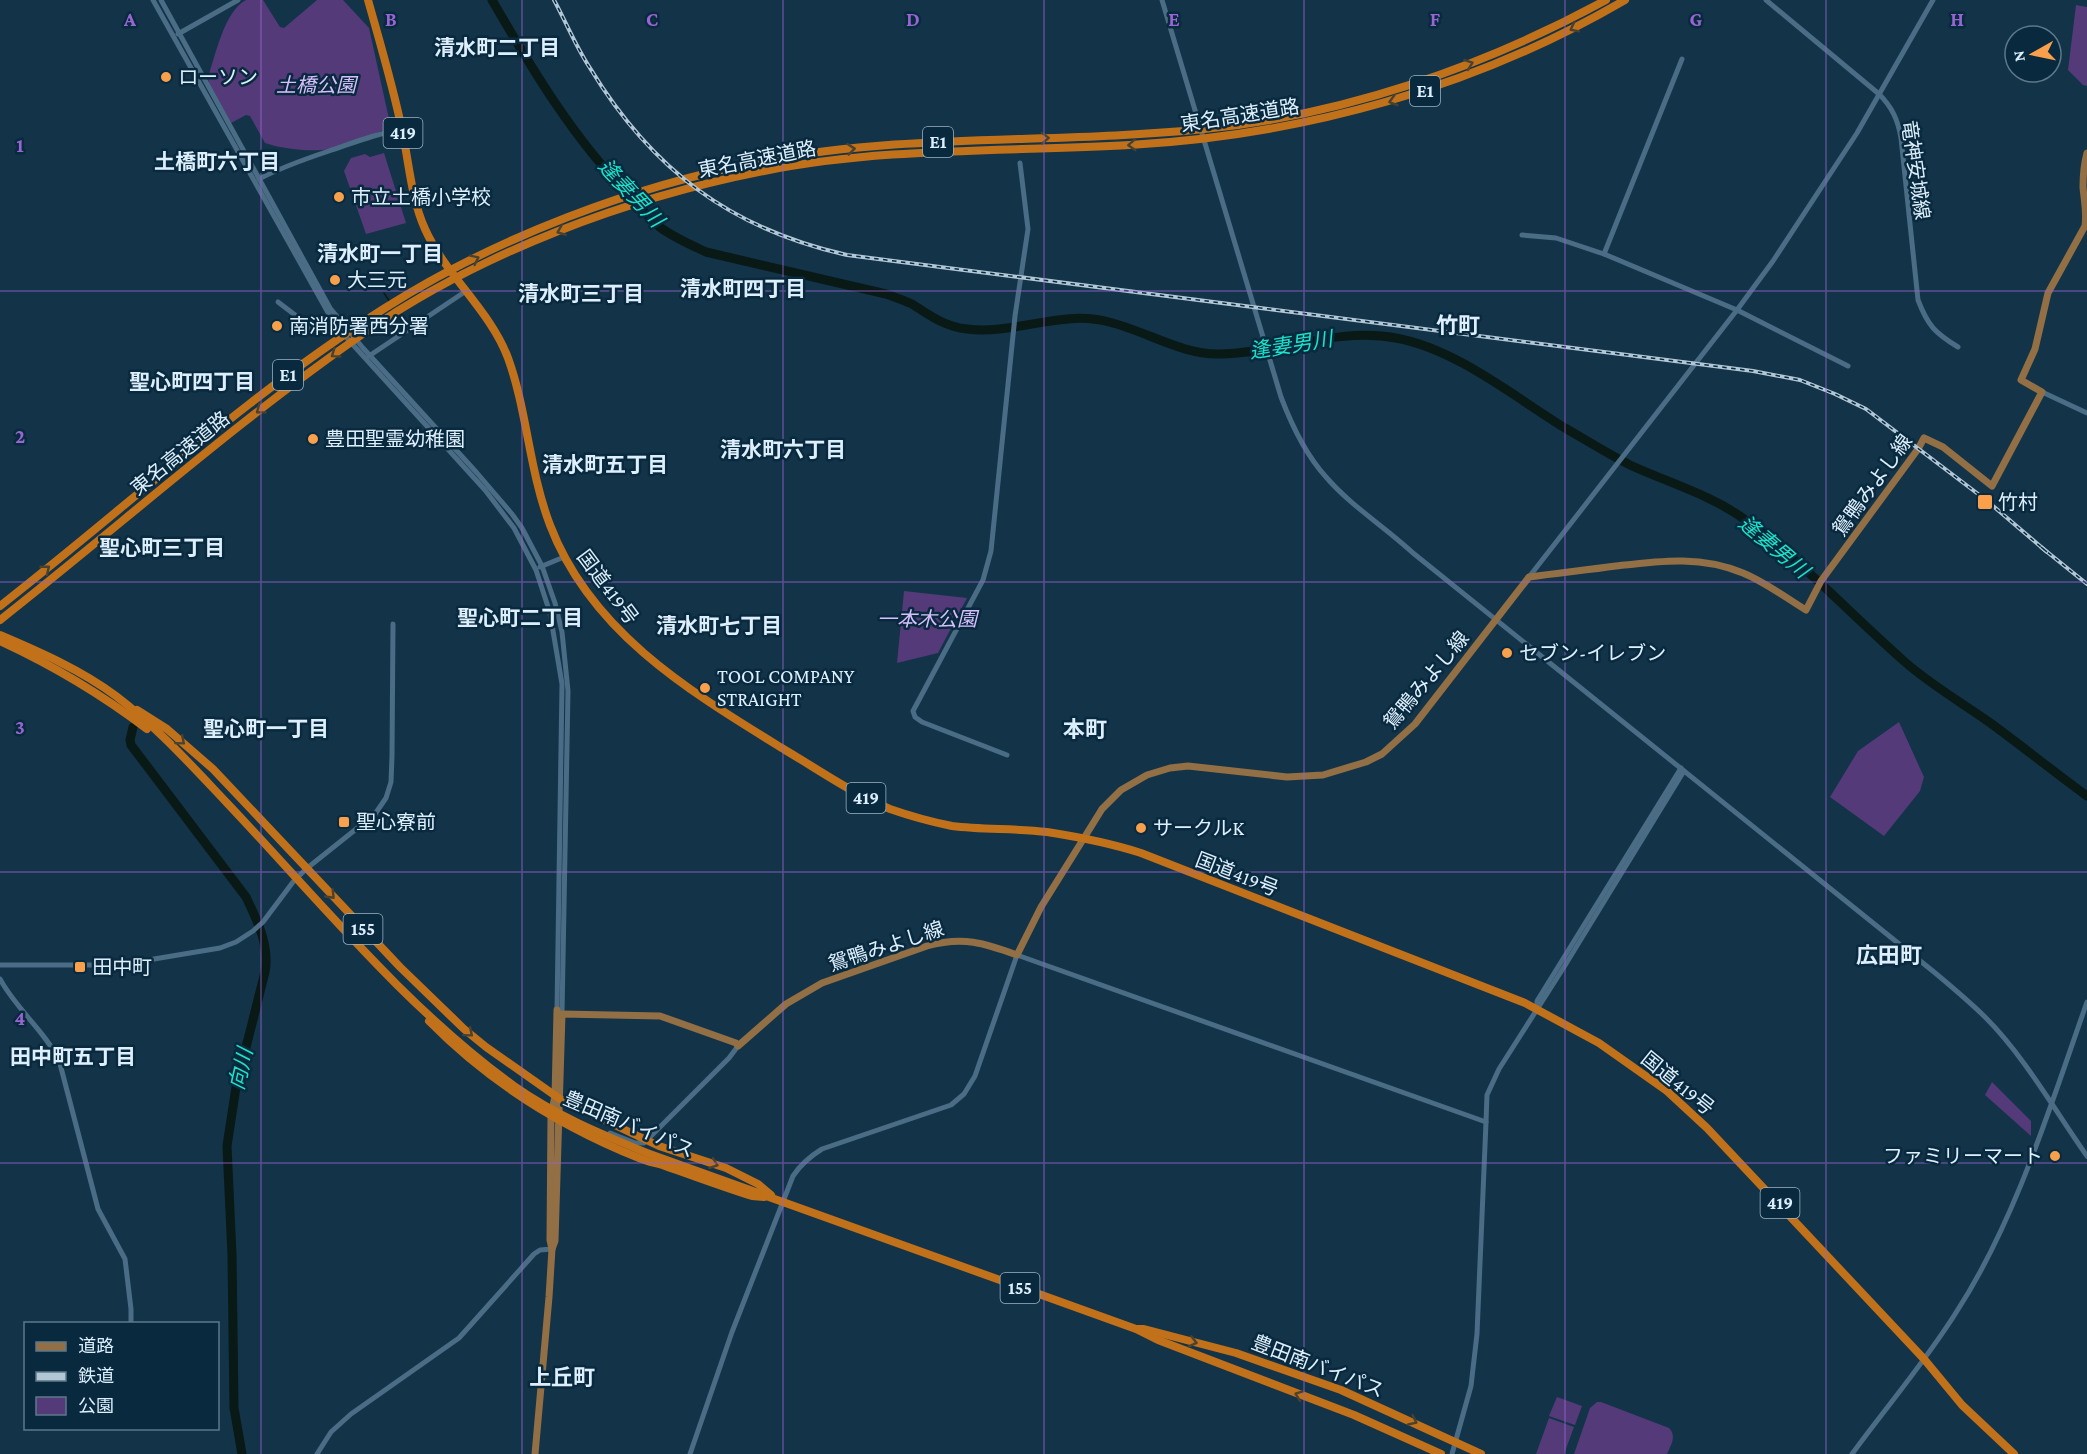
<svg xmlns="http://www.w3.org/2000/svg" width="2087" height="1454" font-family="'Crimson Pro','Noto Sans JP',serif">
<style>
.green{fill:#543a78}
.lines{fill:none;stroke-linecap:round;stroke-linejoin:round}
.stream{stroke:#091916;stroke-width:1.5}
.river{stroke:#091916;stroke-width:9}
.minor{stroke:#4b6c85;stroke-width:5}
.major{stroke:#926f44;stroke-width:7}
.highway{stroke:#c17119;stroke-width:8}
.rail-casing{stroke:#b2c7d6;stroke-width:4}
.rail{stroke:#08293e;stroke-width:1.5;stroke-dasharray:4.5;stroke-linecap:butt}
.oneway{stroke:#494231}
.grid{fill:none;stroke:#9866d2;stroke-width:1.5;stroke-opacity:0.55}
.poi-dot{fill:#f9a04c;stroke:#08293e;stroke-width:2}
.labels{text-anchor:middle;stroke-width:5;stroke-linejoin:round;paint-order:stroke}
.shield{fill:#08293e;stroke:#9db4c4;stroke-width:1.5}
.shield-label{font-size:18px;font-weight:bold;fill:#ddeffd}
.poi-label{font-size:20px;fill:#ddeffd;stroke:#08293e;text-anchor:start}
.park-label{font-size:20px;font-style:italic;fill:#d6bffc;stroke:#08293e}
.street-label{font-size:20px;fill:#ddeffd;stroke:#08293e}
.neighbourhood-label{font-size:21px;font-weight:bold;fill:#ddeffd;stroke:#08293e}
.water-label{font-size:21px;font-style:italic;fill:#1be2ca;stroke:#08293e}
.quarter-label{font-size:22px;font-weight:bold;fill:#ddeffd;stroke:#08293e}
.grid-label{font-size:20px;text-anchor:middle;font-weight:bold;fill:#9866d2;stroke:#08293e;stroke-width:5;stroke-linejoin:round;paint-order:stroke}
</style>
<rect width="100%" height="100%" fill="#133349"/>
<g class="green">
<path d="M246 0H263L280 27 284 28 317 0H343L369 28 391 128 340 145C327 155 281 149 265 143L250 116 246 115 231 123 209 84 208 77C216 54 224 12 246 0Z"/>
<path d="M2076 5 2087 7V86L2083 85 2068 70Z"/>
<path d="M384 153 406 223 366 234 344 171 351 158 365 154 370 157Z"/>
<path d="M904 591 967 598 938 653 897 663Z"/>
<path d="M1899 722 1924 777 1920 791 1884 836 1830 797 1858 751Z"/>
<path d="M1992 1082 2031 1121V1136L1985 1095Z"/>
<path d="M1557 1397 1582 1406 1575 1425 1549 1416Z"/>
<path d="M1597 1402H1601L1669 1428C1677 1436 1671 1445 1667 1454H1574L1590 1408Z"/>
<path d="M1549 1418 1574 1427 1564 1454H1536Z"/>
</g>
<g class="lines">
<g class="stream">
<path d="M384 293 390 302"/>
<path d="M397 314 406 327"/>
</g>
<g class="river">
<path d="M492 0C532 69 573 138 629 195 639 206 650 219 661 228 675 238 691 245 706 252L886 294C894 297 904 300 912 304 929 315 945 327 967 329 1015 335 1062 309 1109 322 1146 331 1182 355 1220 354 1280 353 1337 327 1396 338 1456 349 1513 396 1565 428 1586 440 1608 454 1630 465 1669 483 1712 495 1747 521 1803 563 1853 616 1905 662 1931 685 1961 702 1989 722 2022 746 2054 772 2087 796"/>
<path d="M133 727 130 740 131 745 246 897C257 920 270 946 265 972L236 1087 227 1146 232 1255 234 1408 242 1454"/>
</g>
<g class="minor">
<path d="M153 0 335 325"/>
<path d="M161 0 330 308 363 348 477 473 512 514 522 528 542 566 555 603 562 632 568 691 562 1014"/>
<path d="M1162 0 1281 397C1292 426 1305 454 1326 477 1351 506 1385 527 1413 553L1934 972C1952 987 1970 1002 1986 1018 2024 1056 2056 1112 2087 1156"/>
<path d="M1766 0 1879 94C1892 107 1898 120 1901 138L1918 300C1928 326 1935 333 1958 347"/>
<path d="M178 34 238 0"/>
<path d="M259 179C282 167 305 159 329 151 353 143 377 133 402 130"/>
<path d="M1522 235 1556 238 1604 254 1737 310 1848 366"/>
<path d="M1604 254 1682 59"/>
<path d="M278 302 299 318 311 332 330 319"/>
<path d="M335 325 485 490 514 528 536 570 550 613 562 684 557 1010"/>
<path d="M369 356 466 291"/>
<path d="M2042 392 2087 413"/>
<path d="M540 567 564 557"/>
<path d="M1529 577 1737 310 1773 261 1857 133 1933 0"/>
<path d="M1007 755 922 722 915 717 913 711 983 580 991 551 1015 316 1028 229 1020 163"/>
<path d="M0 965H112L130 963 220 948 236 942 253 931 263 922 293 882 306 869 375 814 386 798 391 782 392 756 393 624"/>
<path d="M0 979C16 1009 44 1030 59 1060L98 1209 125 1259 131 1309V1324"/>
<path d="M1537 1008V1001L1681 768"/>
<path d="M610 1133 635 1143H644L729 1058 738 1046"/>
<path d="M317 1454 331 1432 351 1414 459 1338 534 1254 540 1250 552 1249"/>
<path d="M690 1454 732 1332 793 1176C801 1164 809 1157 822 1149L951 1105 964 1094 975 1076 1017 955 1486 1122"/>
<path d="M1452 1454 1471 1386 1477 1334 1486 1122 1487 1095 1499 1069 1564 967 1684 771"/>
<path d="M1852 1454C1887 1406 1926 1361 1957 1311 2016 1220 2051 1104 2087 1002"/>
</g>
<g class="major">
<path d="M552 1249 555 1241 562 1014 660 1016 736 1043 738 1046 786 1004 822 983 927 946C963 936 984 943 1017 955L1041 907 1084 838 1102 809 1121 790 1147 775 1170 768 1188 766 1287 777 1323 775 1366 762 1382 754 1415 724 1529 577C1558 573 1587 570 1616 566 1659 561 1701 555 1743 573 1765 582 1785 597 1806 610L1821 581 1918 449 1924 438 1943 447 1992 486 2042 392 2021 380 2035 349 2048 293 2085 226C2087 212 2084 200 2083 187 2083 175 2084 164 2087 153"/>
<path d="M535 1454 549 1297 552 1249 550 1240 551 1116 555 1096 557 1010"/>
</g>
<g class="highway">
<path d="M368 0C380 43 393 86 402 130 409 162 411 198 425 229 446 276 490 310 508 358 527 410 529 470 550 525 591 633 691 692 785 750 819 770 853 794 890 809 910 816 932 822 952 826 983 830 1016 828 1047 832 1079 837 1110 843 1141 853L1525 1003 1599 1043 1667 1091 1707 1128 1924 1359 1962 1405 2014 1454"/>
<path d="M0 606C128 506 247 395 385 308 497 237 633 186 763 161 908 133 1057 144 1204 129 1344 115 1483 67 1606 0"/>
<path d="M0 620C122 524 238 420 367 331 482 252 627 198 764 171 884 147 1008 152 1130 145 1304 135 1474 88 1625 0"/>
<path d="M0 635C40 652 81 670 116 696 157 727 192 766 227 803 319 900 405 1007 514 1086 555 1115 601 1134 647 1153L1136 1329 1158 1340 1354 1415 1441 1454"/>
<path d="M0 641C52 665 101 694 147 729"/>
<path d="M137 710 167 729 213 769 400 967 464 1029 486 1047 560 1099 659 1146 726 1168 758 1184 771 1195"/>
<path d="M429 1021C489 1082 559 1126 639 1158 647 1162 657 1163 665 1166 694 1176 723 1187 752 1196L764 1197"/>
<path d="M1137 1329H1144L1236 1353 1341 1390 1481 1454"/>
</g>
<defs>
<g id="rail">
<path d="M554 0C566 22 576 47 590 68 652 170 731 229 847 255L1753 371 1800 380 1835 394 1866 409 1986 500 2047 552"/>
<path d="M2041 547 2087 584"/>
</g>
</defs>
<use href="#rail" class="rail-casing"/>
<use href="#rail" class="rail"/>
</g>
<defs><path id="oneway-chevron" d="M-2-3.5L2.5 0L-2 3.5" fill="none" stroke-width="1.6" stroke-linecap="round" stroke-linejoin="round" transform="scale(1.5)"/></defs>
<g class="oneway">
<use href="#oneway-chevron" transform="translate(1574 28) rotate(153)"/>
<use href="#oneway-chevron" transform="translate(1469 64) rotate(-20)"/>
<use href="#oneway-chevron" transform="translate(1393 101) rotate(164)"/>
<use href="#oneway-chevron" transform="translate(1045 138) rotate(-2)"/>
<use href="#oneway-chevron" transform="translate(1132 145) rotate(177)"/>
<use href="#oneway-chevron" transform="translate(851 149) rotate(-6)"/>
<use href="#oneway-chevron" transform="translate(561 231) rotate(158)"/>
<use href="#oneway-chevron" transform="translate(475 259) rotate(-26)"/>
<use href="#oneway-chevron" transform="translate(335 354) rotate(145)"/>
<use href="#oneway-chevron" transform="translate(260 410) rotate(143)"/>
<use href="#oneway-chevron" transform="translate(46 569) rotate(-39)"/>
<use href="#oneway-chevron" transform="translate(181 741) rotate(40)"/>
<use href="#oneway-chevron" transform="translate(331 895) rotate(46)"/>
<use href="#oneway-chevron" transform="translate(469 1033) rotate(40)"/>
<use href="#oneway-chevron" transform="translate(714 1164) rotate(20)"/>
<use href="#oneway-chevron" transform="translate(1193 1342) rotate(14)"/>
<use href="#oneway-chevron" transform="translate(1299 1395) rotate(-160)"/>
<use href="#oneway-chevron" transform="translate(1413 1421) rotate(25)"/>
</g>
<path class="grid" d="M261 0V1454M522 0V1454M783 0V1454M1044 0V1454M1304 0V1454M1565 0V1454M1826 0V1454M0 291H2087M0 582H2087M0 872H2087M0 1163H2087"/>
<g class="poi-dot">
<circle cx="166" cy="77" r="6"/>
<circle cx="339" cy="197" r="6"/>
<circle cx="335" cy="280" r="6"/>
<circle cx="277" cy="326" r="6"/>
<circle cx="313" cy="439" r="6"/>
<rect x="1977" y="494" width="16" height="16" rx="3"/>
<circle cx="1507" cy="653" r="6"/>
<circle cx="705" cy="688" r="6"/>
<rect x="338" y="816" width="12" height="12" rx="3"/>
<circle cx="1141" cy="828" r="6"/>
<rect x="74" y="961" width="12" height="12" rx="3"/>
<circle cx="2055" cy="1156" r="6"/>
</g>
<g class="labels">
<g class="shield">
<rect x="1410" y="76" width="30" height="30" rx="4.5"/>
<rect x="383.5" y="118" width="39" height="30" rx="4.5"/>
<rect x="923" y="127" width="30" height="30" rx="4.5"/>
<rect x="273" y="360" width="30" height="30" rx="4.5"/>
<rect x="846.5" y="783" width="39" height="30" rx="4.5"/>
<rect x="343.5" y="914" width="39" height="30" rx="4.5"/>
<rect x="1760.5" y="1188" width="39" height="30" rx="4.5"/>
<rect x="1000.5" y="1273" width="39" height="30" rx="4.5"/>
</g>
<g class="shield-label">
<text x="1425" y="97">E1</text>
<text x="403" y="139">419</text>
<text x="938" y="148">E1</text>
<text x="288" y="381">E1</text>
<text x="866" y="804">419</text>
<text x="363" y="935">155</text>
<text x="1780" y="1209">419</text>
<text x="1020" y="1294">155</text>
</g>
<g class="poi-label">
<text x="178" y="84">ローソン</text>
<text x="351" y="204">市立土橋小学校</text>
<text x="347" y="287">大三元</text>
<text x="289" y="333">南消防署西分署</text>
<text x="325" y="446">豊田聖霊幼稚園</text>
<text x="1998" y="509">竹村</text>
<text x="1519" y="660">セブン-イレブン</text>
<text x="717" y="683">TOOL COMPANY<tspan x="717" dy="23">STRAIGHT</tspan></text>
<text x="356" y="829">聖心寮前</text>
<text x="1153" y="835">サークルK</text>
<text x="92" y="974">田中町</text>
<text x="2043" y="1163" text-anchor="end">ファミリーマート</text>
</g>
<g class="park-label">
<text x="316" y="92">土橋公園</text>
<text x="927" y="626">一本木公園</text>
</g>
<g class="street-label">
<text transform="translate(1240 115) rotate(-9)" y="7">東名高速道路</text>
<text transform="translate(757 159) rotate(-11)" y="7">東名高速道路</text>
<text transform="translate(1916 170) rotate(82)" y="7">竜神安城線</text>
<text transform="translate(180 453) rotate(-39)" y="7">東名高速道路</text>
<text transform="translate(1872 485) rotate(-54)" y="7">鴛鴨みよし線</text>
<text transform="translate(608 587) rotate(53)" y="7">国道419号</text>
<text transform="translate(1426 680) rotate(-50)" y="7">鴛鴨みよし線</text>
<text transform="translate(1237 874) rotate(21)" y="7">国道419号</text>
<text transform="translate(886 946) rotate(-18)" y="7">鴛鴨みよし線</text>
<text transform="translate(1678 1083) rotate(39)" y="7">国道419号</text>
<text transform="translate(629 1124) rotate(23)" y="7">豊田南バイパス</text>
<text transform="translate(1318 1366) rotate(21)" y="7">豊田南バイパス</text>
</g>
<g class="neighbourhood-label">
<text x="497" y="55">清水町二丁目</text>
<text x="217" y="169">土橋町六丁目</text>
<text x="380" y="261">清水町一丁目</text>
<text x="743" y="296">清水町四丁目</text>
<text x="581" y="301">清水町三丁目</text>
<text x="192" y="389">聖心町四丁目</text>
<text x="783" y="457">清水町六丁目</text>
<text x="605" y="472">清水町五丁目</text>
<text x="162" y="555">聖心町三丁目</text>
<text x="520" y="625">聖心町二丁目</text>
<text x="719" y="633">清水町七丁目</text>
<text x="266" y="736">聖心町一丁目</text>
<text x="73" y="1064">田中町五丁目</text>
</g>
<g class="water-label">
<text transform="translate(631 193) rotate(47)" y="7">逢妻男川</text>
<text transform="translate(1291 345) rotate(-9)" y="7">逢妻男川</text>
<text transform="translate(1774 547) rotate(40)" y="7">逢妻男川</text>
<text transform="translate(241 1069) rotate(-77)" y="7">向川</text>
</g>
<g class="quarter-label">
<text x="1458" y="333">竹町</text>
<text x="1085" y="737">本町</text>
<text x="1889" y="963">広田町</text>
<text x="562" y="1385">上丘町</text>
</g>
</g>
<g class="grid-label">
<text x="130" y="26">A</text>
<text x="391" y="26">B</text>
<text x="652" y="26">C</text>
<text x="913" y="26">D</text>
<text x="1174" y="26">E</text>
<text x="1435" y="26">F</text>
<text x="1696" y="26">G</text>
<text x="1957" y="26">H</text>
<text x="20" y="152">1</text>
<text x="20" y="443">2</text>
<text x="20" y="734">3</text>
<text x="20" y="1025">4</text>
</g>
<rect x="24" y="1322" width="195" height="108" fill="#08293e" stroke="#5d788a" stroke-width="1.5"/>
<rect x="36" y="1342" width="30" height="9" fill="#926f44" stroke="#5d788a" stroke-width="1.5"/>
<text x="78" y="1352" font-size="18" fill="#ddeffd">道路</text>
<rect x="36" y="1372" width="30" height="9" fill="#b2c7d6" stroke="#5d788a" stroke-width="1.5"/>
<text x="78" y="1382" font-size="18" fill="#ddeffd">鉄道</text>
<rect x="36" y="1397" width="30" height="18" fill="#543a78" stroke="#5d788a" stroke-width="1.5"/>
<text x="78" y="1412" font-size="18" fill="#ddeffd">公園</text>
<g transform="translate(2033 54) rotate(261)"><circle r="28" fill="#08293e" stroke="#5d788a" stroke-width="1.5"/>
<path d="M0-4.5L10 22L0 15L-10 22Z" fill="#f9a04c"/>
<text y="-9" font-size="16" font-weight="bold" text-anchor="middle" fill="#ddeffd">N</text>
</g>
</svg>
